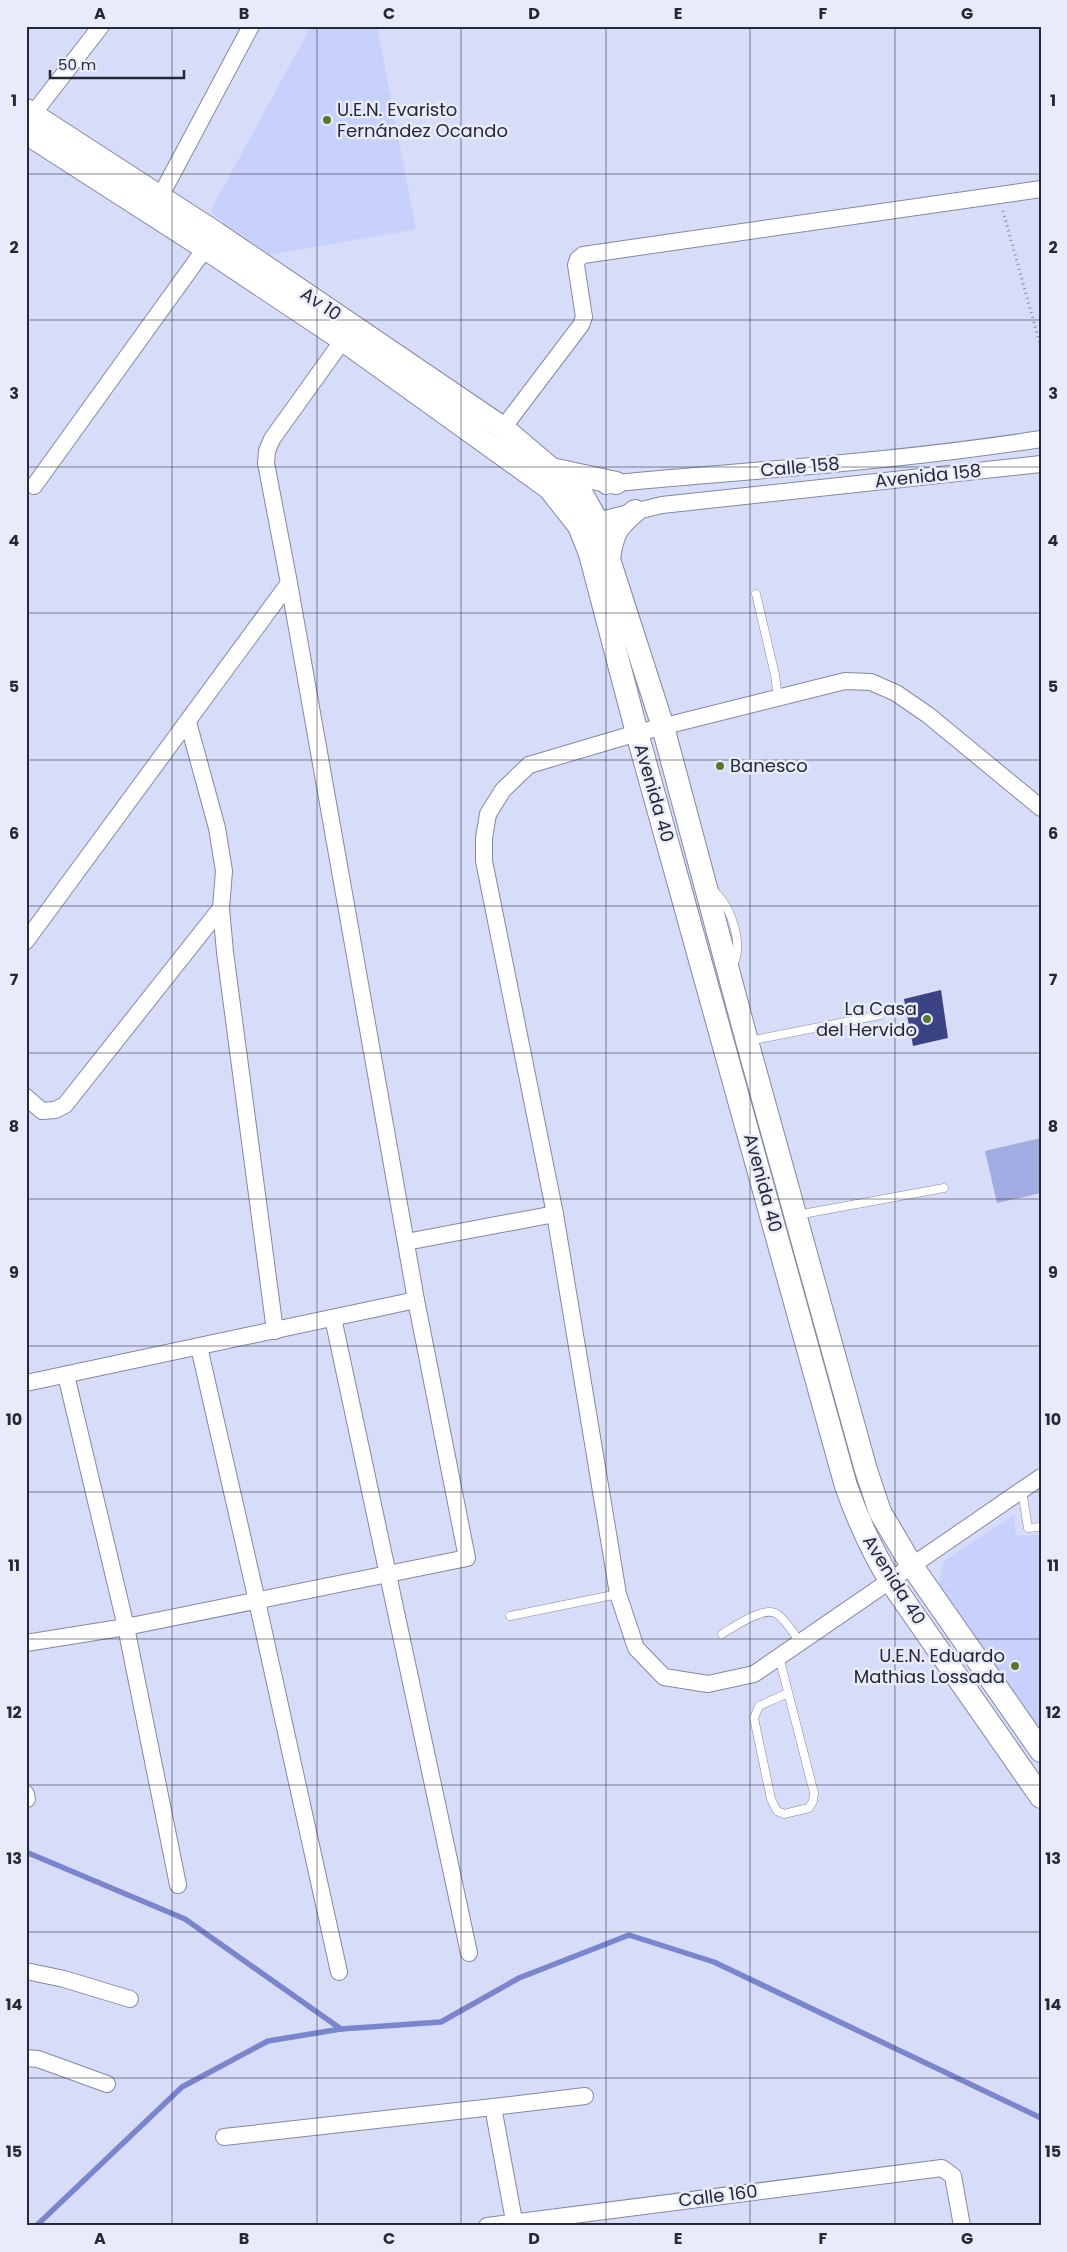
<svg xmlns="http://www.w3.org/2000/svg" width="1067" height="2252" font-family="Poppins,sans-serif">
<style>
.built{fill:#c8d1fb}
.green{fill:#a1ace2}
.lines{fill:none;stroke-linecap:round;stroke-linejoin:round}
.stream{stroke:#7985cd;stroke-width:5.5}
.building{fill:#3c4384}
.lane-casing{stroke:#8288a8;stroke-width:9}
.street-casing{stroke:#8288a8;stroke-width:18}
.secondary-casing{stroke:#8288a8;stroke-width:24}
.path{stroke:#85899e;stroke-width:3;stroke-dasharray:1 4;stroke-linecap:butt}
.lane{stroke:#fff;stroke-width:8}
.street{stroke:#fff;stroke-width:16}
.secondary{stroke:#fff;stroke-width:22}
.grid{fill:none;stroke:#252835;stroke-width:1;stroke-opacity:0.55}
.poi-dot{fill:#5c7629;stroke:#e8ebf9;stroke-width:2}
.labels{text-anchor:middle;stroke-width:5;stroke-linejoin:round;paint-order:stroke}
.poi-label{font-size:18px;fill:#252835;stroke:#e8ebf9;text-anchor:start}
.street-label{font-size:18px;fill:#252835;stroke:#e8ebf9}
.neatline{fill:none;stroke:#252835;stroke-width:2}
.grid-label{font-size:16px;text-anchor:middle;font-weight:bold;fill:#252835}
</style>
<rect width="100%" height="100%" fill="#d7ddf9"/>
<g class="built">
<path d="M323 26H377L416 229 269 255 210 212 310 28Z"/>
<path d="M1014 1515 1016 1535H1041V1745L938 1587 944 1561Z"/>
</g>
<path class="green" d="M1041 1138V1193L997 1203 985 1151Z"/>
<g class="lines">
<g class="stream">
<path d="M26 1852 185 1919 341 2029 441 2022 519 1978 629 1935 714 1962 1041 2118"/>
<path d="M36 2226 182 2087 268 2041 341 2029"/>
</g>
</g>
<path class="building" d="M941 990 948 1038 913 1046 904 999Z"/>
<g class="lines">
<defs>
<g id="lane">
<path d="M756 594 775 675 778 698"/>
<path d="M715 892C731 907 745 946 732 966"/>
<path d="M749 1041 880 1015"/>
<path d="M797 1215 944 1188"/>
<path d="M1022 1491 1028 1528 1041 1527"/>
<path d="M510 1616 618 1594"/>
<path d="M722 1634C734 1627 765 1605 777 1614 786 1620 794 1634 800 1642"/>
<path d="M779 1657 814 1793 813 1801 809 1808 784 1814 777 1811 771 1799 754 1718 759 1706 788 1693"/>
</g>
<g id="street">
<path d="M26 123 101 26"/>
<path d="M160 197 251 26"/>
<path d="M503 428 581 325 584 317 576 265 578 259 583 255 1041 189"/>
<path d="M34 486 212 239"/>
<path d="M606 486 616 483C758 470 900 461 1041 439"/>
<path d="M588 523 662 505 1041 464"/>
<path d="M188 722 217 828 224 871 221 908 225 952 275 1331"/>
<path d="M1041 808 928 715 896 693 871 682 845 681 637 733 529 765 503 790 488 814 484 838V861L555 1214 618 1594 636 1648 664 1677 708 1684 754 1674 1041 1477"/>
<path d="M26 941 289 583 266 463 267 451 272 439 343 340"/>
<path d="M26 1097 42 1111 55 1110 65 1105 221 908"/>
<path d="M406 1242 555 1214"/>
<path d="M333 1318 469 1953"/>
<path d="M199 1347 257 1601 339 1972"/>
<path d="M66 1375 126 1627 178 1885"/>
<path d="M26 1383 416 1300"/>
<path d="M26 1643 126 1627 467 1558 416 1300 289 583"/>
<path d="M26 1794 27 1799"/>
<path d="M26 1971 64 1979 130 1999"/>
<path d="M26 2058 38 2059 107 2084"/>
<path d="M224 2137 493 2107"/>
<path d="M487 2226 942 2168 953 2176 962 2226"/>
<path d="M515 2226 493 2107 585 2096"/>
</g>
<g id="secondary">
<path d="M26 110 216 233 503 428 583 496 596 519 663 727 747 1041 866 1470 880 1512 912 1566 1041 1751"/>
<path d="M26 133 205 248 343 340 549 488 579 526 590 554 637 733 846 1486C858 1520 872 1551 891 1582L1041 1797"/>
<path d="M556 470 616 483"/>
<path d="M609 558C613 533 616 527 635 511"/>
</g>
</defs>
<use href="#lane" class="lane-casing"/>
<use href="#street" class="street-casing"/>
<use href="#secondary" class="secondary-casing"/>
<path class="path" d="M1003 211 1041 348"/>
<use href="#lane" class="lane"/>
<use href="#street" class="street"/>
<use href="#secondary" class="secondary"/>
</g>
<path class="grid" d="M172 26V2226M317 26V2226M461 26V2226M606 26V2226M750 26V2226M895 26V2226M26 174H1041M26 320H1041M26 467H1041M26 613H1041M26 760H1041M26 906H1041M26 1053H1041M26 1199H1041M26 1346H1041M26 1492H1041M26 1639H1041M26 1785H1041M26 1932H1041M26 2078H1041"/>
<g class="poi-dot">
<circle cx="327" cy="120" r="5"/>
<circle cx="720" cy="766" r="5"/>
<circle cx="927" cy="1019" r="5"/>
<circle cx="1015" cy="1666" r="5"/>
</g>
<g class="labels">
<g class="poi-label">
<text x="337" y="116">U.E.N. Evaristo<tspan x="337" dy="21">Fernández Ocando</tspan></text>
<text x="730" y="772">Banesco</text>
<text x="917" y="1015" text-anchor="end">La Casa<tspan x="917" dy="21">del Hervido</tspan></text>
<text x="1005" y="1662" text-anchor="end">U.E.N. Eduardo<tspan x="1005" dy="21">Mathias Lossada</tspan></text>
</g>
<g class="street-label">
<text transform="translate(321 304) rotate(34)" y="6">Av 10</text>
<text transform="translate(800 467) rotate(-5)" y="6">Calle 158</text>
<text transform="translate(928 476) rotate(-6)" y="6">Avenida 158</text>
<text transform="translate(654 793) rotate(74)" y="6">Avenida 40</text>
<text transform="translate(763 1183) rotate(75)" y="6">Avenida 40</text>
<text transform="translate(894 1580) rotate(58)" y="6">Avenida 40</text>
<text transform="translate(718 2196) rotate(-7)" y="6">Calle 160</text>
</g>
</g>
<rect width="1067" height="2252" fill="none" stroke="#e8ebf9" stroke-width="55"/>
<path d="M50 70v8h134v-8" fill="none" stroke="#252835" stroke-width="2.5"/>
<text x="58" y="70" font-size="15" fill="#252835" stroke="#e8ebf9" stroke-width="4" paint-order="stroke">50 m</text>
<rect x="28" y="28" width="1012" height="2196" class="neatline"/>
<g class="grid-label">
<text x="100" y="19">A</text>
<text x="244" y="19">B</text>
<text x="389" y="19">C</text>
<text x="534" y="19">D</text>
<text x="678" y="19">E</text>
<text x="823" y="19">F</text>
<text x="967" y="19">G</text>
<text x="14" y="106">1</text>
<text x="1053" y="106">1</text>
<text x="14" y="253">2</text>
<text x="1053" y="253">2</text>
<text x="14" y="399">3</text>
<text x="1053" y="399">3</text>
<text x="14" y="546">4</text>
<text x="1053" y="546">4</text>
<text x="14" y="692">5</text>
<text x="1053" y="692">5</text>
<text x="14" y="839">6</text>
<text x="1053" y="839">6</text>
<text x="14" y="985">7</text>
<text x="1053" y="985">7</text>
<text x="14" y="1132">8</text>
<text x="1053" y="1132">8</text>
<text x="14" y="1278">9</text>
<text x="1053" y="1278">9</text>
<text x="14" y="1425">10</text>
<text x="1053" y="1425">10</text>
<text x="14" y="1571">11</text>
<text x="1053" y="1571">11</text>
<text x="14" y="1718">12</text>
<text x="1053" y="1718">12</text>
<text x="14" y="1864">13</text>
<text x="1053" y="1864">13</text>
<text x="14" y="2010">14</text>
<text x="1053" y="2010">14</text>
<text x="14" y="2157">15</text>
<text x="1053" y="2157">15</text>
<text x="100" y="2244">A</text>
<text x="244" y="2244">B</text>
<text x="389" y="2244">C</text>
<text x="534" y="2244">D</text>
<text x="678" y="2244">E</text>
<text x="823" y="2244">F</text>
<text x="967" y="2244">G</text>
</g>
</svg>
